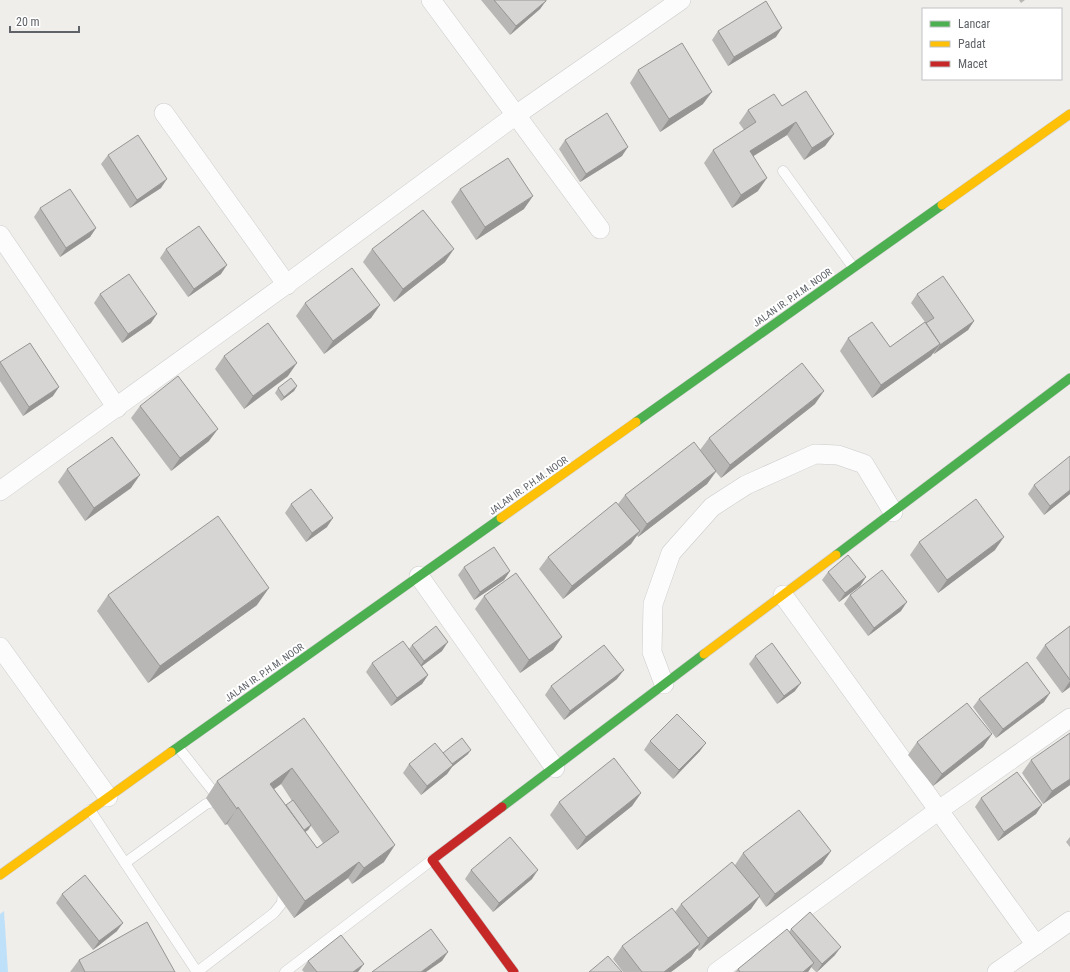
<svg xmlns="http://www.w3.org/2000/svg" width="1070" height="972" font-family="'Roboto Condensed',sans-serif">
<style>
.water{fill:#bfe0f9}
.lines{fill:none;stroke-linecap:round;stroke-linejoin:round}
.lane-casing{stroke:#cbcccc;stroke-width:11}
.street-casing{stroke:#cbcccc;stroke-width:20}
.fast-casing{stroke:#cacacb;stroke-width:10}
.slow-casing{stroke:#cacacb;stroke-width:10}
.jam-casing{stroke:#cacacb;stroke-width:10}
.lane{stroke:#fdfcfc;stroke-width:10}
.street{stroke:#fdfcfc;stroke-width:19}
.fast{stroke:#4caf50;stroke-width:9}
.slow{stroke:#ffc107;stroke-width:9}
.jam{stroke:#c62828;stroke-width:9}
.wall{fill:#b8b7b5;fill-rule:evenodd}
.shaded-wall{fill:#969594}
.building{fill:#d6d5d3;stroke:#969594;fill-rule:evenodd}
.labels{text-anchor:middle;stroke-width:4;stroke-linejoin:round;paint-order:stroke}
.street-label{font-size:10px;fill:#5f6368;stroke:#fff}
</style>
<rect width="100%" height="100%" fill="#efeeea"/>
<path class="water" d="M4 911 8 972H0V914Z"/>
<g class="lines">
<defs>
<g id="lane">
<path d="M783 171 853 267"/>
<path d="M178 747 220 800"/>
<path d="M90 810 197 972"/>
<path d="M125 863 206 804 221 800V801"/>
<path d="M197 972 274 913 282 903 283 889"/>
<path d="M285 972 432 860"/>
</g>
<g id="street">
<path d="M431 0 600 229"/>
<path d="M164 113 287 285"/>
<path d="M0 235 117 408"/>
<path d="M0 491 295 278 516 115 681 0"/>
<path d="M419 576 555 768"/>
<path d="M783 595 1036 945"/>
<path d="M0 647 108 797"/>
<path d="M664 684 652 652 653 604 671 553 712 507 746 485 815 454 838 455 864 464 893 512"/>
<path d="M717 972 939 810 1070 718"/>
<path d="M997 972 1070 921"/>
</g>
<g id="fast">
<path d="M636 422 942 205"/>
<path d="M836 555 1070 378"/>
<path d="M171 752 501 518"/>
<path d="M502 807 704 654"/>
</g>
<g id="slow">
<path d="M942 205 1070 114"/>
<path d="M501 518 636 422"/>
<path d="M704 654 836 555"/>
<path d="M0 875 171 752"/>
</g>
<path id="jam" d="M502 807 432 860 514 972"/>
</defs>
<use href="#lane" class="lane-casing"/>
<use href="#street" class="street-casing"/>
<use href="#fast" class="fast-casing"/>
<use href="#slow" class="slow-casing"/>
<use href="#jam" class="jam-casing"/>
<use href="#lane" class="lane"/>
<use href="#street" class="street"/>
<use href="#fast" class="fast"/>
<use href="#slow" class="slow"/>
<use href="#jam" class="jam"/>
</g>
<g class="wall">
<path d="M481 0H546L540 9 510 35Z"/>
<path d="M1019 0H1025L1021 3Z"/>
<path d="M718 31 776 37 728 66 712 40Z"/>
<path d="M638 70 703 104 660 132 630 83Z"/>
<path d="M782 106 834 134 825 146 804 160 787 135 753 156 758 191 732 208 704 163 713 150 744 130 739 123 748 110Z"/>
<path d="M565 140 622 156 580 182 559 149Z"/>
<path d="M108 155 161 188 130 208 101 164Z"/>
<path d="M460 189 524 209 476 240 451 202Z"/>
<path d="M40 208 96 228 90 237 60 257 34 217Z"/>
<path d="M166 249 221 274 188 297 160 258Z"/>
<path d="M372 249 445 262 394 302 363 262Z"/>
<path d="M100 294 151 323 122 343 94 303Z"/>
<path d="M917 294 974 321 968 330 934 354 933 353 931 356 872 398 840 351 848 338 890 347 925 322 911 303Z"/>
<path d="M305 303 380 305 371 318 324 354 296 316Z"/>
<path d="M224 356 288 376 244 409 215 369Z"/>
<path d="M0 362 53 396 23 416 0 381Z"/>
<path d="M297 386 294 391 281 401 275 393 278 388Z"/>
<path d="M815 404 721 478 716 472 707 484 638 537 637 535 631 544 563 599 539 569 548 557 618 504 625 495 700 450 709 438Z"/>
<path d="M140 406 209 441 171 471 131 418Z"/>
<path d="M67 469 131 488 85 521 58 482Z"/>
<path d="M1034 485 1070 494 1044 515 1028 494Z"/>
<path d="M291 504 327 527 306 542 285 513Z"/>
<path d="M919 542 995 550 938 593 910 555Z"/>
<path d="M464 567 510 571 504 580 474 600 458 575Z"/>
<path d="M828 572 866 577 860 586 839 602 822 580Z"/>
<path d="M108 595 257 605 148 683 97 611Z"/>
<path d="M850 595 901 611 868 636 844 604Z"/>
<path d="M484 596 562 637 553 650 520 673 475 609Z"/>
<path d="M1070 626V687L1062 693 1036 658 1045 645Z"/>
<path d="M412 645 442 651 422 666 428 675 422 684 391 706 366 672 372 663 409 649Z"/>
<path d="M755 656 795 691 777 704 749 664Z"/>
<path d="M617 679 564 720 545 695 551 686Z"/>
<path d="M979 699 1044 702 996 738 973 707Z"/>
<path d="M304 718 384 862 352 884 348 878 294 918 227 824 225 825 206 798 217 781ZM281 784 292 801 286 805 274 789ZM311 826 323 843 317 848 305 832 308 830Z"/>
<path d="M992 734 983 747 933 786 908 755 917 742Z"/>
<path d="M650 741 700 751 673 779 644 750Z"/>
<path d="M443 753 468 754 452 767 447 774 421 795 403 773 409 764Z"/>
<path d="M1031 760 1070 785 1043 804 1022 773Z"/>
<path d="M641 793 632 806 577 850 550 815 559 802Z"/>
<path d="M981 798 1042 805 1036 814 998 841 975 807Z"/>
<path d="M1070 837V847L1066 842Z"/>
<path d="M831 851 822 864 766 907 759 897 751 909 699 951 697 948 691 957 671 972H623L613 959 622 946 675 912 681 904 735 865 743 853Z"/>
<path d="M471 870 532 879 493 912 465 879Z"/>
<path d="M62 894 117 931 93 950 56 903Z"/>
<path d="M791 929 835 955 817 972H816L811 967 808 972H740L789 932Z"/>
<path d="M79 960 175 972H70Z"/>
<path d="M308 961 358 972H304L302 970Z"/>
<path d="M738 969 740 972H735Z"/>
</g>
<g class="shaded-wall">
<path d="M546 1 540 9 510 35 516 26Z"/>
<path d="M782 28 776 37 728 66 734 57Z"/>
<path d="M712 92 703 104 660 132 669 119Z"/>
<path d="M796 122 787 135 741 164 750 151Z"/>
<path d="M834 134 825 146 804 160 812 148Z"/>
<path d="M628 147 622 156 580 182 586 174Z"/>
<path d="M767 178 758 191 732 208 741 195Z"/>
<path d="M167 179 161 188 130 208 137 200Z"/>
<path d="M533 196 524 209 476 240 485 227Z"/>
<path d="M96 228 90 237 60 257 66 248Z"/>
<path d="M454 249 445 262 394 302 403 289Z"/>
<path d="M227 265 221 274 188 297 194 289Z"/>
<path d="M380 305 371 318 324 354 333 341Z"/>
<path d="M157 314 151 323 122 343 128 334Z"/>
<path d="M974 321 968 330 934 354 940 345Z"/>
<path d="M940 344 931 356 872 398 881 385Z"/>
<path d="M297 363 288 376 244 409 253 396Z"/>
<path d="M297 386 294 391 281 401 284 397Z"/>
<path d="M59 387 53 396 23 416 29 407Z"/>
<path d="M824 391 815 404 721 478 730 465Z"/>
<path d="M218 429 209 441 171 471 180 458Z"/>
<path d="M716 471 707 484 638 537 647 524Z"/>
<path d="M140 475 131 488 85 521 94 508Z"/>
<path d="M1070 490V494L1044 515 1050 506Z"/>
<path d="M333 518 327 527 306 542 312 533Z"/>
<path d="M640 531 631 544 563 599 572 586Z"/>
<path d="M1004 537 995 550 938 593 947 580Z"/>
<path d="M510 571 504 580 474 600 480 592Z"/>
<path d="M866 577 860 586 839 602 845 593Z"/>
<path d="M269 588 257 605 148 683 160 666Z"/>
<path d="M907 602 901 611 868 636 874 628Z"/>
<path d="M562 637 553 650 520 673 529 660Z"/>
<path d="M448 642 442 651 418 669 424 661Z"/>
<path d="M624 670 617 679 564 720 570 711Z"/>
<path d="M428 675 422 684 391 706 397 698Z"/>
<path d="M1070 681V687L1062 693Z"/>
<path d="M801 683 795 691 777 704 784 696Z"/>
<path d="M1050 693 1044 702 996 738 1003 729Z"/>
<path d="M992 734 983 747 933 786 942 774Z"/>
<path d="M706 743 700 751 673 779 679 770Z"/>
<path d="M471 750 468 754 452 767 447 774 421 795 427 786 451 765Z"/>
<path d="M292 768 281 784 259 800 270 784Z"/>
<path d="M1070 779V785L1043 804 1052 791Z"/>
<path d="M641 793 632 806 577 850 586 837Z"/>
<path d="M1042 805 1036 814 998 841 1004 832Z"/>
<path d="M238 807 227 824 225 825 237 809Z"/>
<path d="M311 825 308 830 293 841 296 836Z"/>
<path d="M395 845 384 862 352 884 364 868Z"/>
<path d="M831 851 822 864 766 907 775 894Z"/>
<path d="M359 862 348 878 294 918 305 901Z"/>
<path d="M538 870 532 879 493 912 499 903Z"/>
<path d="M760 896 751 909 699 951 708 938Z"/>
<path d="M123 923 117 931 93 950 99 941Z"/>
<path d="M700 944 691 957 671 972H664Z"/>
<path d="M841 947 835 955 817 972 822 964Z"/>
<path d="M448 952 442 961 426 972H421Z"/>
<path d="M814 963 808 972H803Z"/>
<path d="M364 964 358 972H353Z"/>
</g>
<g class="building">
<path d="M494 0H546V1L516 26Z"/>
<path d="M766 1 782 28 734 57 718 31Z"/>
<path d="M682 43 712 92 669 119 638 70Z"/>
<path d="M806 91 834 134 812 148 796 122 750 151 767 178 741 195 713 150 756 122 748 110 774 94 782 106Z"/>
<path d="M607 113 628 147 586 174 565 140Z"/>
<path d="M138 135 167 179 137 200 108 155Z"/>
<path d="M508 158 533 196 485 227 460 189Z"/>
<path d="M70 189 96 228 66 248 40 208Z"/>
<path d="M423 210 454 249 403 289 372 249Z"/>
<path d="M199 226 227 265 194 289 166 249Z"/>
<path d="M352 268 380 305 333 341 305 303Z"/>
<path d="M129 274 157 314 128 334 100 294Z"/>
<path d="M943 276 974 321 940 345 939 344H940L926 323 934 318 917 294Z"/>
<path d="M872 322 890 347 925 322 940 344 881 385 848 338Z"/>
<path d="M268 323 297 363 253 396 224 356Z"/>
<path d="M30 343 59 387 29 407 0 362Z"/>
<path d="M802 363 824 391 730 465 709 438Z"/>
<path d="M178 376 218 429 180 458 140 406Z"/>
<path d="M291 378 297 386 284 397 278 388Z"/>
<path d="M112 437 140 475 94 508 67 469Z"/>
<path d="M694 442 716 471 647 524 625 495Z"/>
<path d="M1070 456V490L1050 506 1034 485Z"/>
<path d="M311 489 333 518 312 533 291 504Z"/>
<path d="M976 499 1004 537 947 580 919 542Z"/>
<path d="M616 502 640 531 572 586 548 557Z"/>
<path d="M218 516 269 588 160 666 108 595Z"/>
<path d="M494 547 510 571 480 592 464 567Z"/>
<path d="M848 555 866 577 845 593 828 572Z"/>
<path d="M882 570 907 602 874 628 850 595Z"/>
<path d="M516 573 562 637 529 660 484 596Z"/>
<path d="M436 626 448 642 424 661 412 645Z"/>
<path d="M1070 626V680L1045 645Z"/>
<path d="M403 641 428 675 397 698 372 663Z"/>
<path d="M772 643 801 683 784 696 755 656Z"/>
<path d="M604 645 624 670 570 711 551 686Z"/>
<path d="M1027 662 1050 693 1003 729 979 699Z"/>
<path d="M967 703 992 734 942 774 917 742Z"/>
<path d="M677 714 706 743 679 770 650 741Z"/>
<path d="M304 718 395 845 364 868 359 862 305 901 238 807 237 809 217 781ZM292 768 339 832 317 848 270 784Z"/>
<path d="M1070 733V779L1052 791 1031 760Z"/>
<path d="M462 738 471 750 452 764 443 753Z"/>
<path d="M435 743 453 765 427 786 409 764Z"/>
<path d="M614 758 641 793 586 837 559 802Z"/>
<path d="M1017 772 1042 805 1004 832 981 798Z"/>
<path d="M293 800 311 825 304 830 286 805Z"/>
<path d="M799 810 831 851 775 894 743 853Z"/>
<path d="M510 837 538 870 499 903 471 870Z"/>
<path d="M732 862 760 896 708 938 681 904Z"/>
<path d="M85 875 123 923 99 941 62 894Z"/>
<path d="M672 908 700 944 664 972H642L622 946Z"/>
<path d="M810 912 841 947 822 964 791 929Z"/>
<path d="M147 922 175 972H85L79 960Z"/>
<path d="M431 929 448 952 421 972H372Z"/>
<path d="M787 929 814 963 803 972H740L738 969Z"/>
<path d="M341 935 364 964 353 972H317L308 961Z"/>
<path d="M608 956 622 972H589Z"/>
</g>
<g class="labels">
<g class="street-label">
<text transform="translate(792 297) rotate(-35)" y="4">JALAN IR. P.H.M. NOOR</text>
<text transform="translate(528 485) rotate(-35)" y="4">JALAN IR. P.H.M. NOOR</text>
<text transform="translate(264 672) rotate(-35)" y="4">JALAN IR. P.H.M. NOOR</text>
</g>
</g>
<rect x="922" y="8" width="140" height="72" fill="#ffffff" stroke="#bfc1c3"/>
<rect x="930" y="21" width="20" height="6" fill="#4caf50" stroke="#bfc1c3"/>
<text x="958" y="28" font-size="12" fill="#5f6368">Lancar</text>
<rect x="930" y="41" width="20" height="6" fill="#ffc107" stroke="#bfc1c3"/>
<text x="958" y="48" font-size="12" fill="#5f6368">Padat</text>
<rect x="930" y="61" width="20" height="6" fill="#c62828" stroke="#bfc1c3"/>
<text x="958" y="68" font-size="12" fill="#5f6368">Macet</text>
<path d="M10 26v6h69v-6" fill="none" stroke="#5f6368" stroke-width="2"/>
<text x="16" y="26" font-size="12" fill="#5f6368" stroke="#ffffff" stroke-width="3" paint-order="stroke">20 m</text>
</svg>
